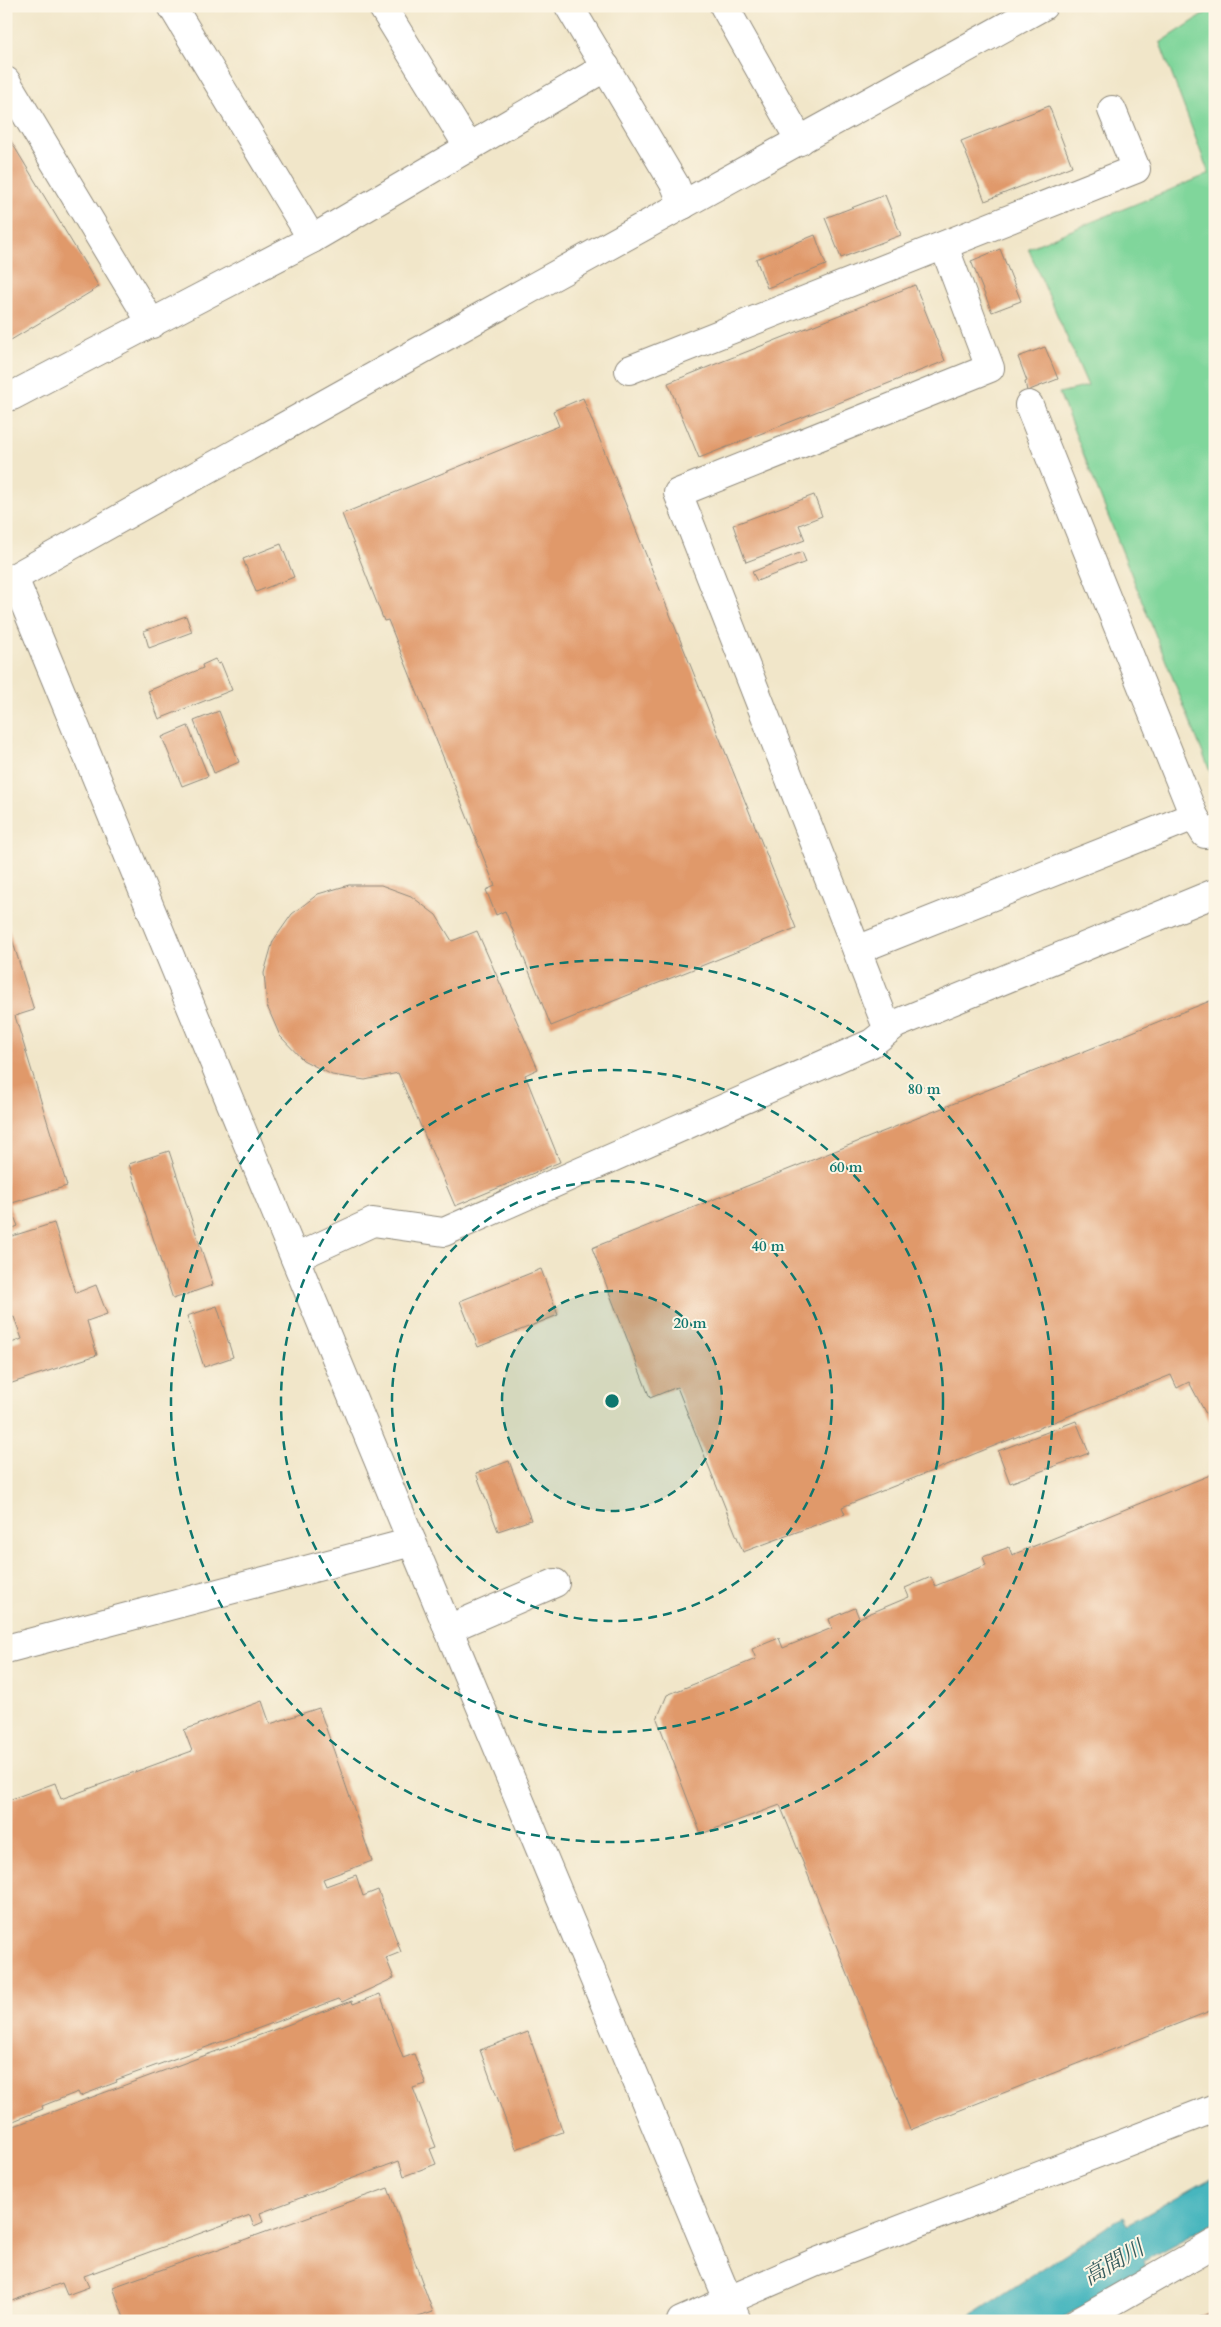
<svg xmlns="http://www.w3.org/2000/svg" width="1221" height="2327" font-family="Cardo,'Noto Serif JP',serif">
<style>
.green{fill:#80d69b;stroke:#568063}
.water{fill:#47b6be;stroke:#397074}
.building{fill:#e0996a}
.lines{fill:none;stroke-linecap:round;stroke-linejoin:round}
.minor-casing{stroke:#8e887a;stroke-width:30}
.minor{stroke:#fff;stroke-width:28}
.ring{fill:none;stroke:#0f766e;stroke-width:2.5;stroke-dasharray:9 6}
.labels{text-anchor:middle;stroke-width:4;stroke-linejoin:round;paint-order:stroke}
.water-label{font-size:22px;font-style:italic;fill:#355c5e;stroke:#fcf5e5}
.centre{fill:#0f766e;stroke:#fcf5e5;stroke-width:2.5}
.ring-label{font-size:15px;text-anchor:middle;font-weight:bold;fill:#0f766e;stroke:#fcf5e5;stroke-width:4;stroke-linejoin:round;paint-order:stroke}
</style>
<rect width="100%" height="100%" fill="#fcf5e5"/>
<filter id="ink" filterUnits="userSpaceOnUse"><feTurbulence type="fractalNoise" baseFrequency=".02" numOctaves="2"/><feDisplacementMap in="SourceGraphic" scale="10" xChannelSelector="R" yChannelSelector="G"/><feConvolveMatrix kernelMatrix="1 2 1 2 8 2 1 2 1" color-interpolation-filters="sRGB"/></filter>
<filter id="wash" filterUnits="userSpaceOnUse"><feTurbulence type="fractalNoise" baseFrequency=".0096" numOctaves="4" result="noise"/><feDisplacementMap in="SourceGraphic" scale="20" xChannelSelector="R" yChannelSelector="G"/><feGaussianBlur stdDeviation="1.12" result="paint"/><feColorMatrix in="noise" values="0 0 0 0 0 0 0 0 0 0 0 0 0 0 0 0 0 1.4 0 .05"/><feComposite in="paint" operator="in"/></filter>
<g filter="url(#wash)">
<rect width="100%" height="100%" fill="#f1e6c9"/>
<path class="green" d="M1215 7V784L1059 393 1088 386 1028 248 1209 174 1160 43Z"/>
<path class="water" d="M1215 2176V2222L1143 2261 1147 2272 1056 2321H962L1117 2220 1124 2217 1128 2225Z"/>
<g id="blocks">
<g class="building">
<path d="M1049 106 1072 166 985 201 961 141Z"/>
<path d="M6 133 99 287 6 343Z"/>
<path d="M885 195 901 235 841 258 825 218Z"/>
<path d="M815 235 826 265 767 288 756 259Z"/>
<path d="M1000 249 1021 301 992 312 971 261Z"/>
<path d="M915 285 945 361 699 458 668 383Z"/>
<path d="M1045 347 1058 379 1027 391 1025 382 1027 381 1018 357Z"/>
<path d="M583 398 796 928 551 1026 505 911 496 915 486 890 495 886 388 620 384 621 342 514 559 426 553 411Z"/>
<path d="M814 495 822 516 799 525 805 540 746 562 733 525Z"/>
<path d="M281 544 294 577 256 592 243 559Z"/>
<path d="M802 552 806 562 757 581 752 572Z"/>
<path d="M186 616 192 632 149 648 144 631Z"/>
<path d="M215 659 218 664 221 663 232 690 159 719 148 691 203 668 202 665Z"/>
<path d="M219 711 239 762 214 773 194 721Z"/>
<path d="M188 726 208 776 182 786 162 737Z"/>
<path d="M349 885H381L411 896 436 915 452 941 477 931 538 1069 525 1075 560 1162 455 1206 398 1073 365 1080 332 1075 303 1060 280 1036 267 1006 264 973 273 941 292 914 318 894Z"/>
<path d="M7 923 34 1010 15 1016 67 1186 9 1204 18 1226 6 1231Z"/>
<path d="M1215 999V1431L1189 1382 1177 1388 1171 1375 842 1507 845 1514 743 1552 677 1387 650 1398 592 1248Z"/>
<path d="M169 1151 213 1285 173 1299 129 1164Z"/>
<path d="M54 1223 76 1293 96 1285 107 1314 87 1321 97 1355 6 1385V1345L22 1339 14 1317 6 1319V1238Z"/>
<path d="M541 1269 558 1315 478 1347 460 1301Z"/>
<path d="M217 1306 233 1357 204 1367 187 1316Z"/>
<path d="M1076 1421 1089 1453 1010 1483 998 1451Z"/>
<path d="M509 1461 531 1520 498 1531 476 1473Z"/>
<path d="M1215 1473V2009L910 2130 780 1805 701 1834 657 1719 667 1695 756 1659 752 1649 779 1638 783 1648 832 1628 829 1619 855 1608 859 1618 909 1597 905 1588 931 1577 935 1586 986 1565 983 1557 1009 1547 1012 1555Z"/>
<path d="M262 1701 270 1724 319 1708 372 1861 323 1879 326 1886 356 1875 363 1896 378 1890 401 1952 386 1958 394 1978 342 2002 339 1999 116 2080 117 2082 80 2096 78 2092 42 2106 43 2109 6 2124V1801L55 1783 61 1799 192 1751 184 1730Z"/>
<path d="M380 1994 403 2058 414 2054 426 2084 413 2088 436 2147 430 2149 436 2164 404 2176 399 2161 260 2213 263 2222 254 2226 250 2215 84 2276 89 2287 67 2295 62 2283 6 2303V2129L352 2001 353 2004Z"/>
<path d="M528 2032 563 2132 516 2149 480 2050Z"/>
<path d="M388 2188 433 2312 407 2321H125L113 2287Z"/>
<path d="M1215 2311V2321H1190Z"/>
</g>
</g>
</g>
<g filter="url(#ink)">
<use href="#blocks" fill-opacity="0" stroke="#8e887a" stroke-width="1"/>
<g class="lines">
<defs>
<g id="minor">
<path d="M172 6 312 239"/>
<path d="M382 6 469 148"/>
<path d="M569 6 675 185 683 205"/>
<path d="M724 6 800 141"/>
<path d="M6 81 152 324"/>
<path d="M629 370 1136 169 1112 110"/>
<path d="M6 397 12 396 312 239 606 67"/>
<path d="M1029 405 1194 816 1205 834 1215 830"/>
<path d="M14 578 412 1542 737 2321"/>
<path d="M6 582 532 288 1043 6"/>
<path d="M857 950 1194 816"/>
<path d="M888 1030 678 493 990 368 944 246"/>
<path d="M295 1258 373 1222 444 1232 872 1043 896 1024 1215 893"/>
<path d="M448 1629 555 1583"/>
<path d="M6 1649 412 1542"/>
<path d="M681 2321 814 2263 1215 2108"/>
<path d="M1079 2321 1215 2243"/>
</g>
</defs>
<use href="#minor" class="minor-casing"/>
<use href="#minor" class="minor"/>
</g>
</g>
<circle cx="612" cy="1401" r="110" fill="#0f766e" fill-opacity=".12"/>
<g class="ring">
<circle cx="612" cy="1401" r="110"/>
<circle cx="612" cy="1401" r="220"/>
<circle cx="612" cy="1401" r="331"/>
<circle cx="612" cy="1401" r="441"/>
</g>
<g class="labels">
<g class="water-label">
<text transform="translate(1113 2262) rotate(-30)" y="8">高間川</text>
</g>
</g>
<circle cx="612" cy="1401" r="8" class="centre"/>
<g class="ring-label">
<text x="924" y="1094">80 m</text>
<text x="846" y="1172">60 m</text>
<text x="768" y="1251">40 m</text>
<text x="690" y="1328">20 m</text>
</g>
<rect width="1221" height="2327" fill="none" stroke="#fcf5e5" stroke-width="25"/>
</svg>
